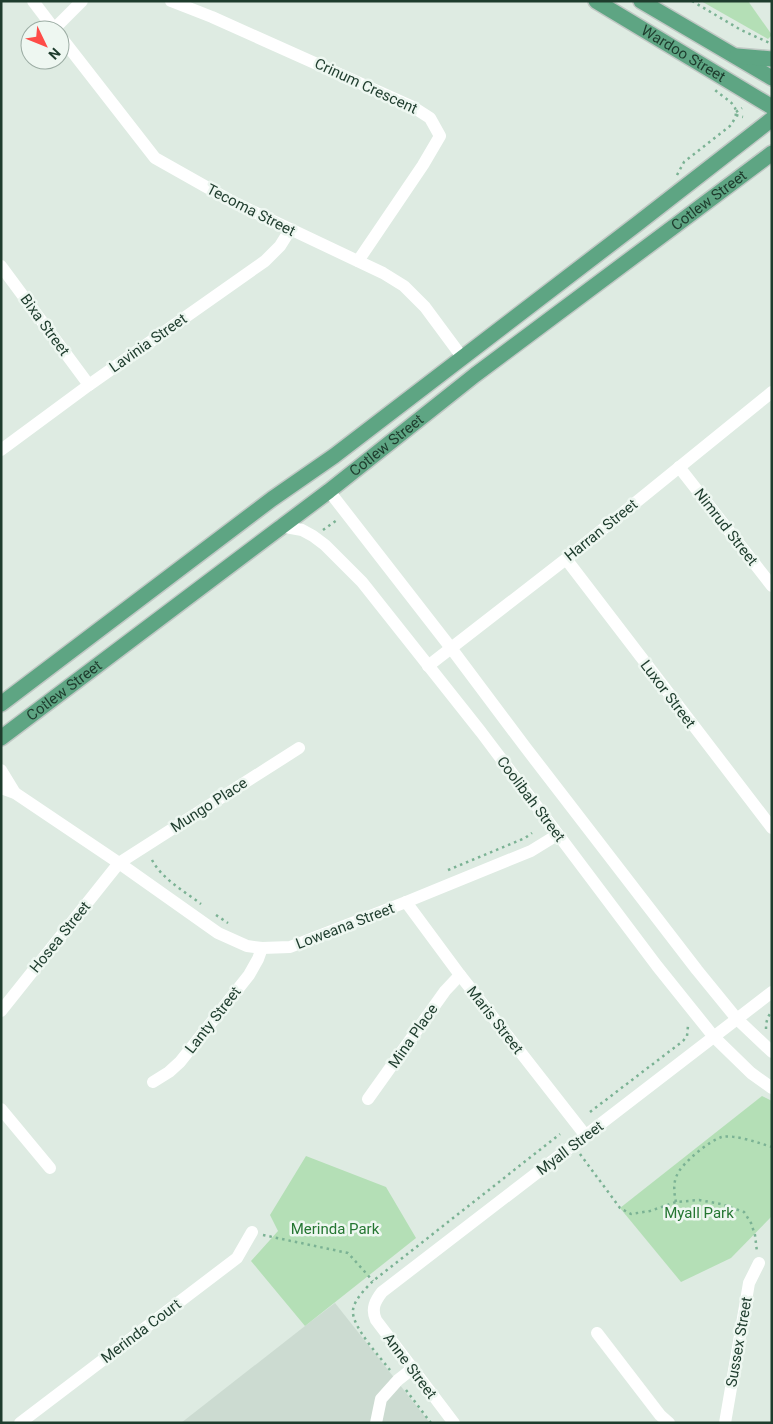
<svg xmlns="http://www.w3.org/2000/svg" width="773" height="1424" font-family="Roboto,sans-serif">
<style>
.built{fill:#ccdbd1}
.green{fill:#b4dfb6}
.lines{fill:none;stroke-linecap:round;stroke-linejoin:round}
.major-casing{stroke:#c0c8c4;stroke-width:18}
.path{stroke:#7bb294;stroke-width:2.5;stroke-dasharray:2.5 4;stroke-linecap:butt}
.minor{stroke:#fff;stroke-width:12}
.major{stroke:#5ea583;stroke-width:15}
.labels{text-anchor:middle;stroke-width:5;stroke-linejoin:round;paint-order:stroke}
.street-label{font-size:15px;fill:#1e3c2d;stroke:#eef7f1}
.park-label{font-size:15px;fill:#257632;stroke:#eef7f1}
</style>
<rect width="100%" height="100%" fill="#deebe2"/>
<path class="built" d="M335 1303 430 1423H181L305 1326Z"/>
<g class="green">
<path d="M701 1H748L772 35 768 39Z"/>
<path d="M762 1096 772 1101V1216L731 1258 681 1282 620 1208Z"/>
<path d="M306 1156 386 1187 416 1238 305 1326 251 1261 278 1231 270 1215Z"/>
</g>
<g class="lines">
<defs>
<g id="major">
<path id="s1" d="M596 1 772 107"/>
<path d="M641 1 772 78"/>
<path d="M737 56 772 59"/>
<path d="M1 704 272 499 334 456 637 224 772 119"/>
<path id="s2" d="M1 738 329 491 475 375 668 231 772 153"/>
</g>
</defs>
<use href="#major" class="major-casing"/>
<g class="path">
<path d="M692 1 741 30 772 44"/>
<path d="M736 112 742 108"/>
<path d="M736 115 743 117"/>
<path d="M677 175 684 162 730 126C746 105 726 101 714 89"/>
<path d="M323 530 337 520"/>
<path d="M152 860C162 879 184 891 201 904"/>
<path d="M448 870 525 838 532 833"/>
<path d="M216 915 228 923"/>
<path d="M766 1029C766 1023 767 1016 772 1012"/>
<path d="M590 1112 683 1041 687 1036 688 1026"/>
<path d="M580 1154 620 1208 631 1214 650 1211 676 1202 699 1200 721 1204 744 1212 751 1223 755 1235 757 1252"/>
<path d="M676 1202C674 1193 673 1183 677 1175 681 1164 710 1140 722 1137 734 1134 759 1143 772 1147"/>
<path d="M263 1235 348 1253 373 1281"/>
<path d="M390 1370C380 1357 351 1326 353 1310 354 1300 366 1288 373 1281L560 1134"/>
<path d="M406 1390 431 1423"/>
</g>
<g class="minor">
<path d="M33 1 55 30"/>
<path d="M171 1 212 17 413 107 430 118 440 136 423 165 358 261"/>
<path d="M54 29 82 1"/>
<path d="M60 36 155 158 233 202 383 273 404 286 425 307 462 357"/>
<path d="M1 266 89 385"/>
<path d="M1 450 89 385 265 261 280 246 290 230"/>
<path d="M679 467 772 586"/>
<path d="M329 491 451 648 526 748 697 970 737 1019 772 1052"/>
<path d="M280 526 302 530 313 536 325 545 362 582 481 732 657 966 714 1037 751 1073 772 1088"/>
<path d="M566 559 772 828"/>
<path d="M428 666 566 559 772 392"/>
<path d="M1 770 15 793"/>
<path d="M1 788 15 793 119 863 218 933 247 946 262 948 290 947 406 902 531 851 557 835"/>
<path d="M406 902 460 975 586 1136"/>
<path d="M1 1011 119 863 299 748"/>
<path d="M153 1082 169 1072 180 1062 249 975 258 959 262 948"/>
<path d="M368 1099 445 991 460 975"/>
<path d="M1 1109 50 1168"/>
<path d="M597 1333 660 1415 669 1423"/>
<path d="M20 1423 237 1258 252 1232"/>
<path d="M376 1423 381 1399 398 1380 412 1369"/>
<path d="M454 1423 376 1320C371 1309 375 1301 382 1292L772 992"/>
<path d="M725 1423 749 1283 759 1263"/>
</g>
<use href="#major" class="major"/>
</g>
<g class="labels">
<g class="street-label">
<text dy="5" stroke="none"><textPath href="#s1" startOffset="102">Wardoo Street</textPath></text>
<text transform="translate(366 86) rotate(25)" y="5">Crinum Crescent</text>
<text dy="5" stroke="none"><textPath href="#s2" startOffset="889">Cotlew Street</textPath></text>
<text transform="translate(251 210) rotate(27)" y="5">Tecoma Street</text>
<text transform="translate(45 325) rotate(54)" y="5">Bixa Street</text>
<text transform="translate(148 343) rotate(-35)" y="5">Lavinia Street</text>
<text dy="5" stroke="none"><textPath href="#s2" startOffset="484">Cotlew Street</textPath></text>
<text transform="translate(726 527) rotate(52)" y="5">Nimrud Street</text>
<text transform="translate(601 530) rotate(-39)" y="5">Harran Street</text>
<text dy="5" stroke="none"><textPath href="#s2" startOffset="79">Cotlew Street</textPath></text>
<text transform="translate(668 694) rotate(53)" y="5">Luxor Street</text>
<text transform="translate(531 799) rotate(53)" y="5">Coolibah Street</text>
<text transform="translate(209 805) rotate(-33)" y="5">Mungo Place</text>
<text transform="translate(345 926) rotate(-21)" y="5">Loweana Street</text>
<text transform="translate(60 937) rotate(-51)" y="5">Hosea Street</text>
<text transform="translate(213 1020) rotate(-52)" y="5">Lanty Street</text>
<text transform="translate(495 1020) rotate(52)" y="5">Maris Street</text>
<text transform="translate(413 1036) rotate(-55)" y="5">Mina Place</text>
<text transform="translate(570 1148) rotate(-37)" y="5">Myall Street</text>
<text transform="translate(141 1331) rotate(-37)" y="5">Merinda Court</text>
<text transform="translate(739 1342) rotate(-80)" y="5">Sussex Street</text>
<text transform="translate(410 1366) rotate(53)" y="5">Anne Street</text>
</g>
<g class="park-label">
<text x="699" y="1218">Myall Park</text>
<text x="335" y="1234">Merinda Park</text>
</g>
</g>
<rect width="773" height="1424" fill="none" stroke="#1e3c2d" stroke-width="5"/>
<g transform="translate(45 45) rotate(133)"><circle r="24" fill="#eef7f1" stroke="#9baca3"/>
<path d="M0-4L9 19L0 12L-9 19Z" fill="#fe4c48"/>
<text y="-8" font-size="14" font-weight="bold" text-anchor="middle" fill="#1e3c2d">N</text>
</g>
</svg>
